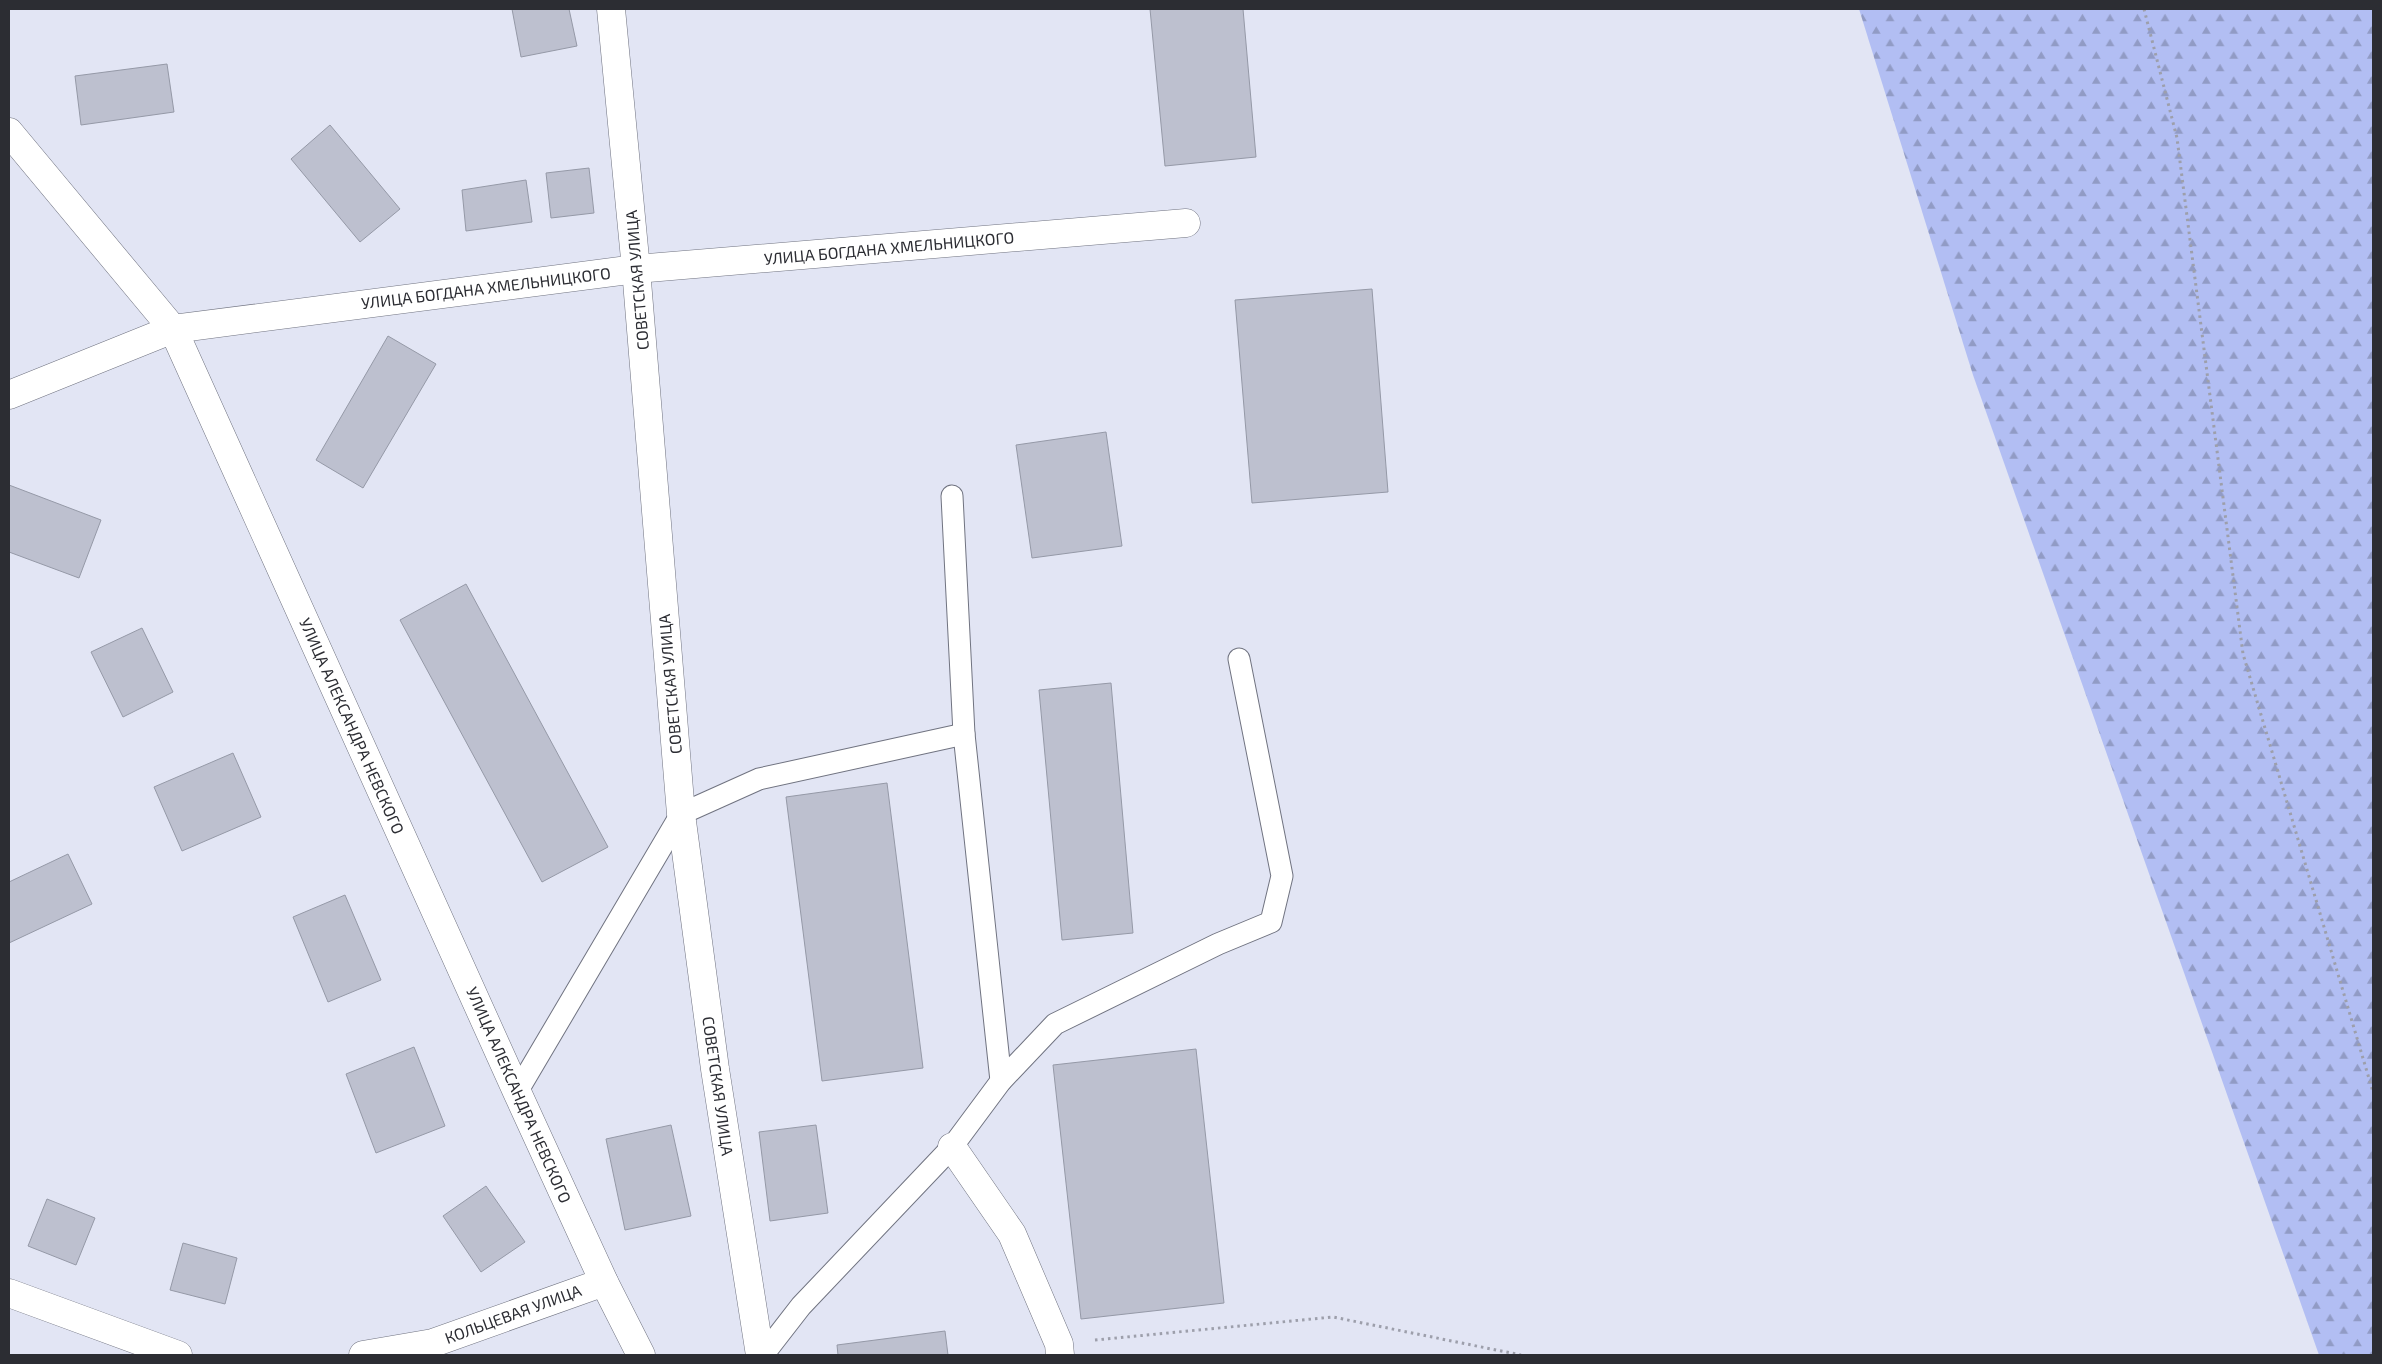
<svg xmlns="http://www.w3.org/2000/svg" width="2382" height="1364" font-family="'Exo 2',sans-serif">
<style>
.forest{fill:url(#forest-firs)}
.building{fill:#bdc0cf;stroke:#9599a7}
.lines{fill:none;stroke-linecap:round;stroke-linejoin:round}
.lane-casing{stroke:#707380;stroke-width:23}
.street-casing{stroke:#707380;stroke-width:29}
.path{stroke:#9d9fab;stroke-width:3;stroke-dasharray:2.5 4;stroke-linecap:butt}
.lane{stroke:#fff;stroke-width:21}
.street{stroke:#fff;stroke-width:28}
.labels{text-anchor:middle;stroke-width:5;stroke-linejoin:round;paint-order:stroke}
.street-label{font-size:16px;fill:#2c2d33;stroke:#fff}
</style>
<defs>
<pattern id="forest-firs" width="22" height="20" patternUnits="userSpaceOnUse" patternTransform="scale(1.25)"><rect width="22" height="20" fill="#b2bef3"/><path d="M5 1l3.5 6h-7zM16 11l3.5 6h-7z" fill="#919bc5"/></pattern>
</defs>
<rect width="100%" height="100%" fill="#e2e5f4"/>
<path class="forest" d="M1859 9H2373V1355H2319L1973 375Z"/>
<g class="building">
<path d="M512 9H569L577 46 521 57Z"/>
<path d="M1150 9H1243L1256 157 1165 166Z"/>
<path d="M167 64 174 112 81 125 75 76Z"/>
<path d="M330 125 400 209 360 242 291 159Z"/>
<path d="M589 168 594 213 551 218 546 173Z"/>
<path d="M526 180 532 222 466 231 462 190Z"/>
<path d="M1372 289 1388 492 1252 503 1235 300Z"/>
<path d="M388 336 436 364 363 488 316 460Z"/>
<path d="M1106 432 1122 546 1032 558 1016 445Z"/>
<path d="M9 485 101 520 79 578 9 552Z"/>
<path d="M466 584 608 847 542 882 400 620Z"/>
<path d="M142 628 173 692 123 717 91 652Z"/>
<path d="M1111 683 1133 933 1062 940 1039 690Z"/>
<path d="M233 753 261 817 182 851 154 787Z"/>
<path d="M887 783 923 1068 822 1081 786 797Z"/>
<path d="M68 854 92 904 9 943V882Z"/>
<path d="M345 895 381 980 328 1002 293 917Z"/>
<path d="M414 1047 445 1126 376 1153 346 1074Z"/>
<path d="M1196 1049 1224 1303 1081 1319 1053 1065Z"/>
<path d="M671 1125 691 1216 625 1230 606 1139Z"/>
<path d="M816 1125 828 1213 770 1221 759 1132Z"/>
<path d="M486 1186 525 1242 481 1272 443 1216Z"/>
<path d="M47 1199 95 1218 76 1265 28 1246Z"/>
<path d="M183 1243 237 1258 225 1304 170 1290Z"/>
<path d="M945 1331 948 1355H838L837 1345Z"/>
</g>
<g class="lines">
<defs>
<g id="lane">
<path d="M952 496 964 734 1001 1081"/>
<path d="M517 1092 681 814 759 779 964 734"/>
<path d="M763 1355 801 1306 952 1147 1001 1081 1055 1024 1218 944 1271 922 1282 876 1239 659"/>
</g>
<g id="street">
<path d="M611 9 636 269 681 814 715 1069 760 1355"/>
<path d="M9 132 173 329 517 1092 604 1282 641 1355"/>
<path d="M9 395 173 329 636 269 1186 223"/>
<path d="M952 1147 1012 1234 1059 1344 1060 1355"/>
<path d="M9 1293 178 1355"/>
<path d="M363 1355 433 1343 604 1282"/>
</g>
</defs>
<use href="#lane" class="lane-casing"/>
<use href="#street" class="street-casing"/>
<g class="path">
<path d="M2144 9 2177 138 2243 654 2373 1092"/>
<path d="M1095 1340 1333 1317 1521 1355"/>
</g>
<use href="#lane" class="lane"/>
<use href="#street" class="street"/>
</g>
<g class="labels">
<g class="street-label">
<text transform="translate(889 248) rotate(-5)" y="6">УЛИЦА БОГДАНА ХМЕЛЬНИЦКОГО</text>
<text transform="translate(637 280) rotate(-95)" y="6">СОВЕТСКАЯ УЛИЦА</text>
<text transform="translate(486 288) rotate(-7)" y="6">УЛИЦА БОГДАНА ХМЕЛЬНИЦКОГО</text>
<text transform="translate(670 684) rotate(-95)" y="6">СОВЕТСКАЯ УЛИЦА</text>
<text transform="translate(352 726) rotate(66)" y="6">УЛИЦА АЛЕКСАНДРА НЕВСКОГО</text>
<text transform="translate(718 1086) rotate(82)" y="6">СОВЕТСКАЯ УЛИЦА</text>
<text transform="translate(519 1095) rotate(66)" y="6">УЛИЦА АЛЕКСАНДРА НЕВСКОГО</text>
<text transform="translate(513 1314) rotate(-20)" y="6">КОЛЬЦЕВАЯ УЛИЦА</text>
</g>
</g>
<rect width="2382" height="1364" fill="none" stroke="#2c2d33" stroke-width="20"/>
</svg>
